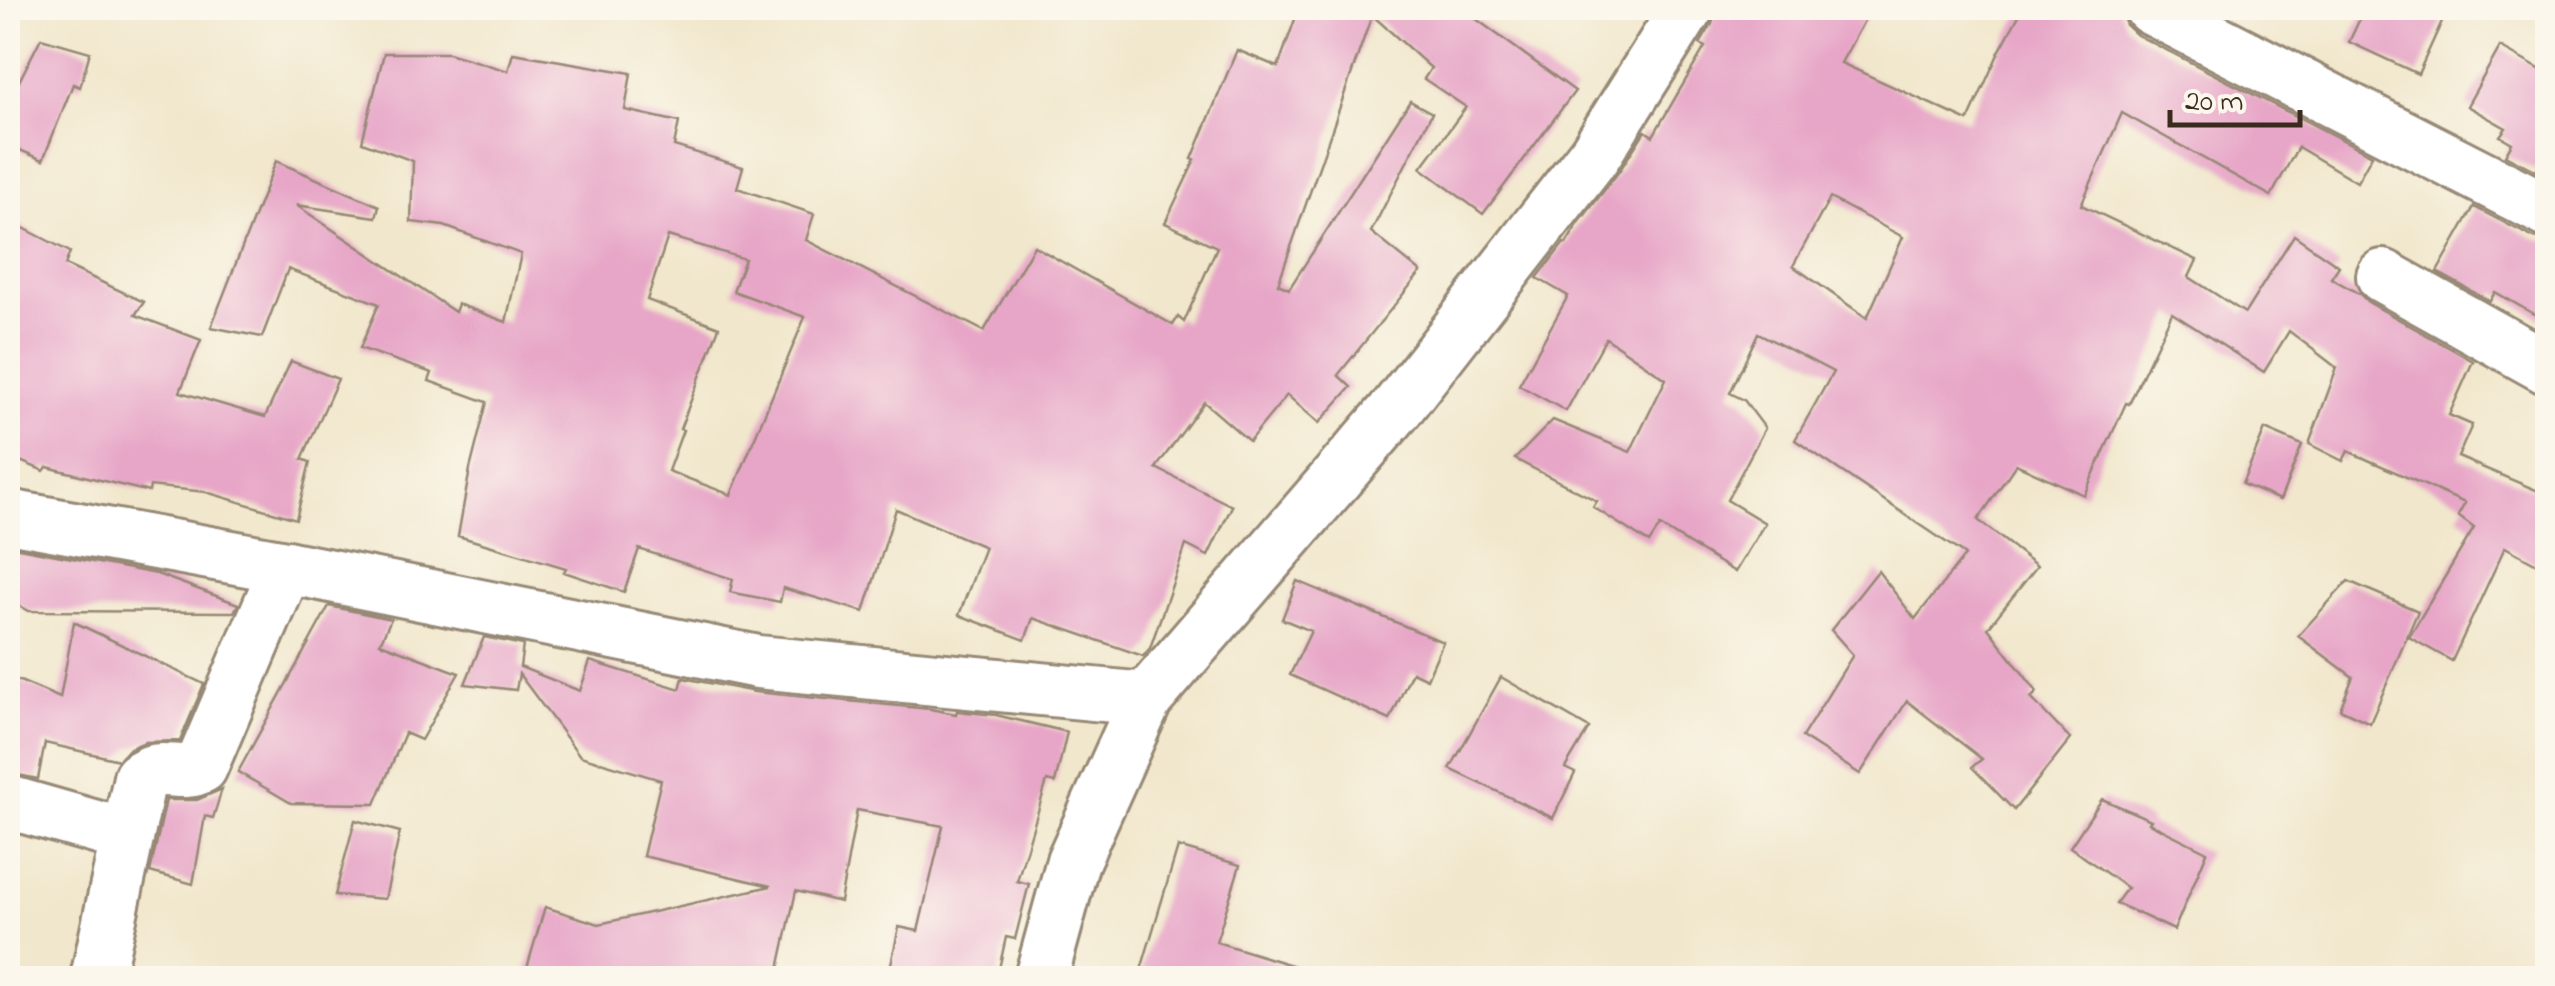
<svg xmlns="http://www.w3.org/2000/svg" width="2555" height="986" font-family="'Indie Flower',sans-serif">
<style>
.building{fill:#e7a6c7;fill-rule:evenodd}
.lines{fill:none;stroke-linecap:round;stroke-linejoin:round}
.street-casing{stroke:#968875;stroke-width:58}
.street{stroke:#fff;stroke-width:52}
</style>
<rect width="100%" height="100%" fill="#fbf7ec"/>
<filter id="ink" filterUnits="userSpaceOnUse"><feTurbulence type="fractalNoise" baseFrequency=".01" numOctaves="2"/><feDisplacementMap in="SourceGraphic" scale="20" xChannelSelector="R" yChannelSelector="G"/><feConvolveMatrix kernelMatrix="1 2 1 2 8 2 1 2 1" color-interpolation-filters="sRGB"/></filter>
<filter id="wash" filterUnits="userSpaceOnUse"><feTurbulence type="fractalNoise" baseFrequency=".0048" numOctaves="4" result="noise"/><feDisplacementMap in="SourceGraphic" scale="40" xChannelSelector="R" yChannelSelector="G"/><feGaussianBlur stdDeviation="2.25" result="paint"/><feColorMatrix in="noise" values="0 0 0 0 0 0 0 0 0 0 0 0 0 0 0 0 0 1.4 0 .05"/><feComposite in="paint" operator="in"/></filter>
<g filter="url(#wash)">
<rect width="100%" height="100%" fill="#f1e7cc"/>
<g id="blocks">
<g class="building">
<path d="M1299 8H1461L1575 91 1483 214 1421 168 1466 107 1424 79 1431 68 1372 15 1278 284 1289 289 1410 101 1432 113 1371 232 1421 272 1338 375 1351 387 1319 423 1287 395 1249 441 1204 402 1156 468 1232 506 1208 556 1186 545 1150 648 1143 656 1033 618 1025 640 959 615 985 547 896 509 864 612 783 588 780 602 730 592 733 579 639 549 624 592 564 572 566 568 458 536 470 469 487 402 429 381 432 373 360 348 379 304 288 269 262 337 211 327 276 161 379 206 376 217 296 205 455 312 458 304 506 322 521 254 444 226 411 222 413 161 362 142 384 53H448L508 71 513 53 631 73 625 110 679 122 674 146 743 167 737 188 814 214 806 240 984 331 1034 246 1173 325 1178 317 1184 322 1217 247 1165 223 1195 160 1192 159 1237 50 1278 67ZM668 236 745 259 733 291 805 317 731 495 668 471 683 430 680 429 719 327 647 300Z"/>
<path d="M1717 8H1871L1841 63 1968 121 1999 52 2023 8H2119L2126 25 2137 35 2372 155 2357 182 2298 147 2271 196 2122 113 2081 205 2197 260 2189 277 2245 313 2294 235 2339 266 2331 278 2361 295 2368 302 2473 361 2449 415 2472 425 2458 457 2548 495V570L2505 547 2452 661 2409 637 2474 528 2458 516 2465 503 2348 451 2343 461 2309 444 2337 368 2289 331 2264 372 2172 313 2129 404 2126 403 2084 495 2016 464 1978 520 2037 566 1988 628 2037 692 2031 698 2070 739 2014 810 1972 767 1982 759 1907 701 1860 774 1802 737 1853 655 1831 630 1878 571 1915 619 1965 555 1795 440 1833 372 1758 333 1730 393 1744 400 1765 428 1727 500 1765 523 1735 572 1660 526 1649 543 1593 507 1597 501 1515 459 1553 420 1630 452 1666 379 1606 338 1566 411 1519 385 1568 296 1537 278 1564 243 1566 244 1578 224 1620 170 1645 131 1653 136 1705 47 1700 44 1712 24ZM1830 198 1903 237 1867 318 1793 266Z"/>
<path d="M2365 8H2448L2418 74 2349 42Z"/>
<path d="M41 38 90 52 80 87 73 84 43 160 8 145V103Z"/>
<path d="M2500 47 2548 74V177L2505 155 2512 143 2500 136 2506 128 2467 106Z"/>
<path d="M2474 207 2534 238 2548 241V322L2495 292 2490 301 2437 272Z"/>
<path d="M8 220 70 252 65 265 144 302 135 315 201 340 180 392 265 417 291 361 338 379 302 459 310 462 296 519 206 492 150 486 149 492 47 467 44 471 8 456Z"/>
<path d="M2265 429 2302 445 2280 500 2242 484Z"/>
<path d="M8 546 157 574 238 604 234 612 29 611 8 599Z"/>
<path d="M1297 581 1443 642 1427 679 1412 672 1390 720 1290 675 1311 631 1282 619Z"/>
<path d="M2348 581 2418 611 2370 723 2340 709 2353 677 2298 636Z"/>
<path d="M329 606 391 619 380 643 459 673 421 740 405 733 375 804 291 803 238 772Z"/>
<path d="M74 622 204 684 180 741 145 742 130 748 119 760 45 743 38 779 8 773V676L60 698Z"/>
<path d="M484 637 523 645 520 667 580 691 590 661 680 689 683 678 755 692 930 709 956 714 957 711 996 715 1067 732 1055 783 1047 781 1017 881 1029 884 1015 939 1006 937 997 978H888L899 927 918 931 943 826 857 810 840 902 796 891 777 978H524L545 907 599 924 771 886 643 856 661 780 580 756 519 674 516 690 465 684Z"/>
<path d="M1501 677 1589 728 1565 768 1575 773 1553 818 1450 769Z"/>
<path d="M222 789 213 818 205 816 193 884 150 872 166 800H197Z"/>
<path d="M2102 799 2151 820 2149 823 2207 852 2174 930 2116 903 2127 888 2070 847Z"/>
<path d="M355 820 400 832 385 899 335 895Z"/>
<path d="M1178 847 1240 865 1216 942 1308 970 1307 978H1168L1141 970Z"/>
</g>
</g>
</g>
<g filter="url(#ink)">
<use href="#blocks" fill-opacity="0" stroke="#968875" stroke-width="2.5"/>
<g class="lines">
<defs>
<g id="street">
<path d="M2151 8 2548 211"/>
<path d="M2383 276 2548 368"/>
<path d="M8 516 286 567 758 662 1146 699"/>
<path d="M8 802 127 836"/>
<path d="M97 978 140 778C159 761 181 778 201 767L286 567"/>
<path d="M1041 978 1073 861 1146 699 1397 408 1595 154 1687 8"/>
</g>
</defs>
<use href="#street" class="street-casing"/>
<use href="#street" class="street"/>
</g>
</g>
<rect width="2555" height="986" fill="none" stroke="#fbf7ec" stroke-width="40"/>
<path d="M2170 110v15h130v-15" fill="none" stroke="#3b2a1e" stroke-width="5"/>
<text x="2185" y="110" font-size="30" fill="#3b2a1e" stroke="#fbf7ec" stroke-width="8" paint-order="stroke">20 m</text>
</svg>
